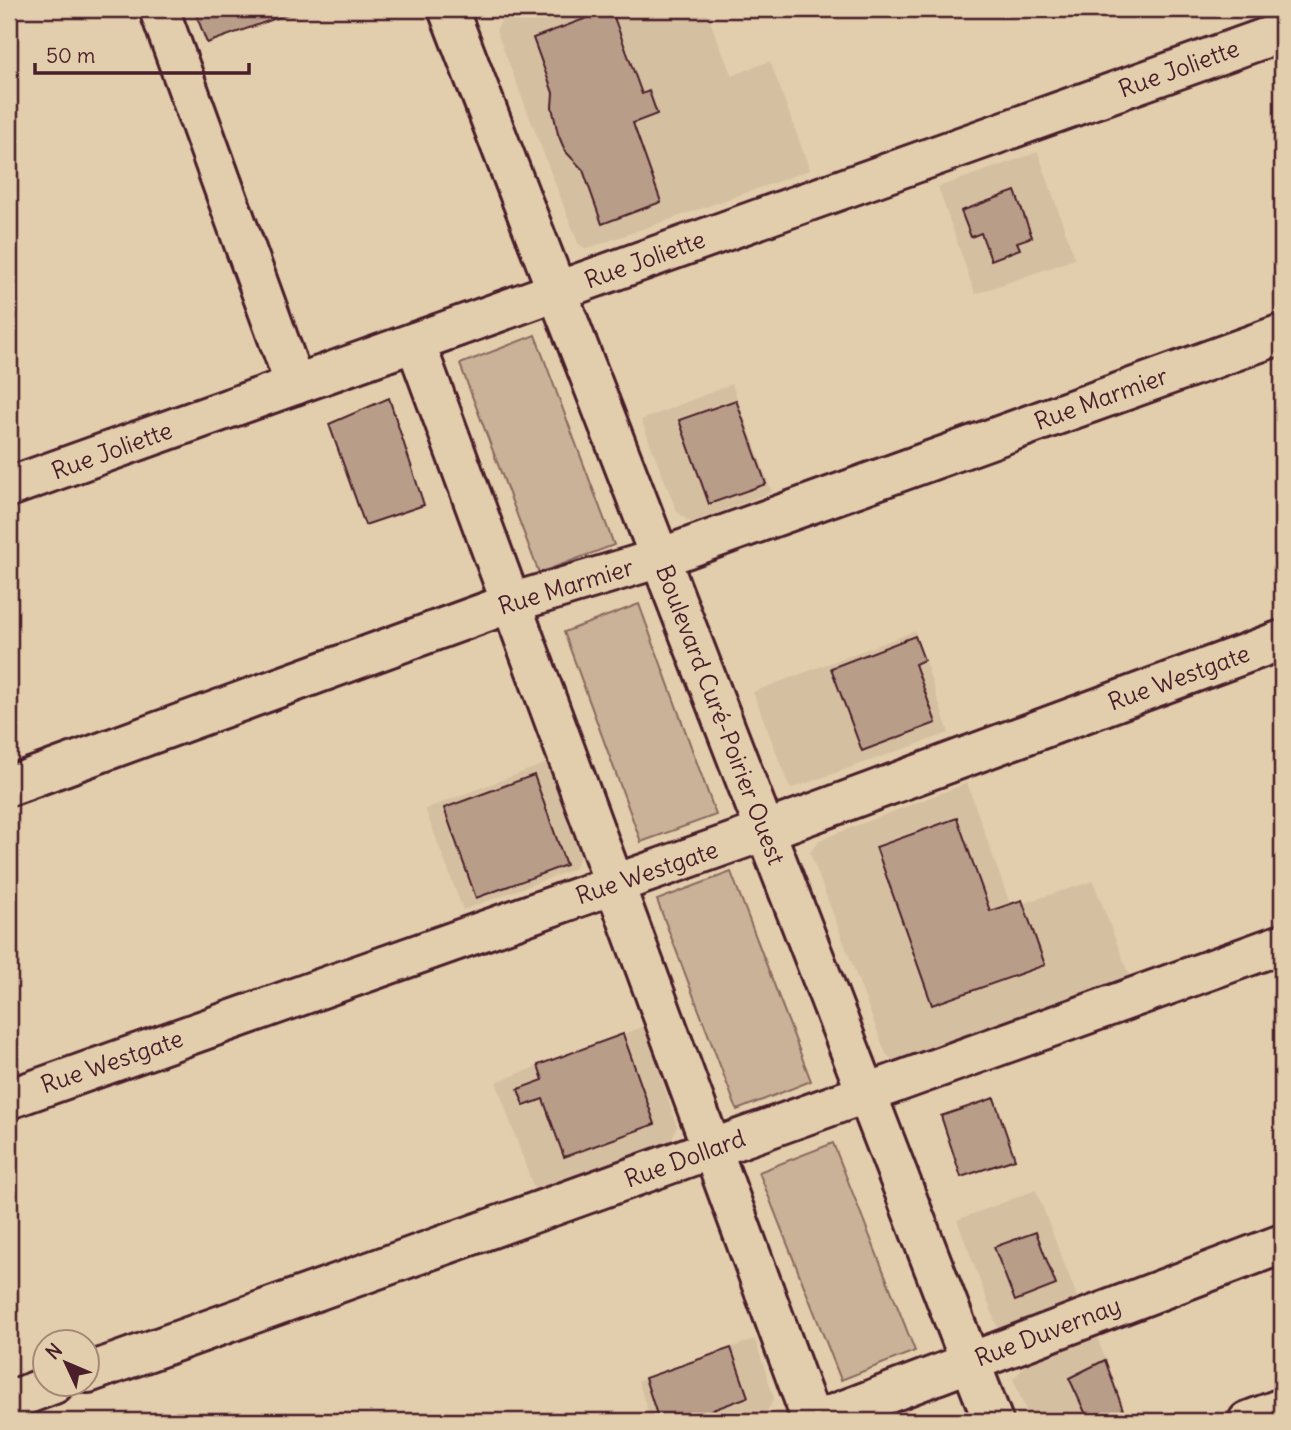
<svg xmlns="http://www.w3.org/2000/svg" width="1291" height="1430" font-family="Delius,sans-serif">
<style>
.built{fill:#d5bfa1}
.green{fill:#c9b297;stroke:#8a6861;stroke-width:2}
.building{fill:#b89d88;stroke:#4a1f2b;stroke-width:2}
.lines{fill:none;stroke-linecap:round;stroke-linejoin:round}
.minor-casing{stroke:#4a1f2b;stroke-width:44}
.major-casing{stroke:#4a1f2b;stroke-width:44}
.minor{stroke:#e2ceac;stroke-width:38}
.major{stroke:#e2ceac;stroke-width:38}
.labels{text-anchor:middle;stroke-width:5;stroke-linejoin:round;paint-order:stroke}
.street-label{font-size:24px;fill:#4a1f2b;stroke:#e2ceac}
</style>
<rect width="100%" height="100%" fill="#e2ceac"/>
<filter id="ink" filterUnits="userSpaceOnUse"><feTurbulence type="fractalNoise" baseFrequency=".0143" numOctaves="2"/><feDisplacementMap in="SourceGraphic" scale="14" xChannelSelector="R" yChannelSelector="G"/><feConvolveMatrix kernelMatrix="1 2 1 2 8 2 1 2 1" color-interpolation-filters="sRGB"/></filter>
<g filter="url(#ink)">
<g class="built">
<path d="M519 9H705L732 76 770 61 810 170 586 249 578 243 496 30 505 14Z"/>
<path d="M1038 152 1075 259 975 294 938 187Z"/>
<path d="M732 384 772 492 691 523 677 512 641 420Z"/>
<path d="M915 631 949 733 790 789 753 692Z"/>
<path d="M552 761 581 855 574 869 463 910 425 809Z"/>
<path d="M967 783 1011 907 1093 881 1130 977 894 1062 886 1054 810 853 819 840Z"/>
<path d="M645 1026 677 1127 671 1141 534 1189 496 1082Z"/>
<path d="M1036 1190 1078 1299 998 1329 957 1220Z"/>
<path d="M1096 1334 1128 1421H1030L1013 1379 1028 1363Z"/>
<path d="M755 1339 774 1398 767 1412 740 1421H651L638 1381Z"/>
</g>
<g class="green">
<path d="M535 335 614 545 539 573 460 364Z"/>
<path d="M639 604 716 815 641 842 564 632Z"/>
<path d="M731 872 811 1081 737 1110 657 900Z"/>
<path d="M833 1143 915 1351 841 1380 759 1172Z"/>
</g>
<g class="building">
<path d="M194 9H298L299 10 207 43Z"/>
<path d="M611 9 642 94 649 91 657 114 633 123 661 202 602 224 583 170 565 151 558 134 552 107 553 93 533 38Z"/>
<path d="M1015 191 1032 237 1017 242 1020 249 991 260 981 233 971 237 961 211Z"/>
<path d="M389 398 424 505 365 525 329 424Z"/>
<path d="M736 400 766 484 709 504 679 420Z"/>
<path d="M915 636 924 660 915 664 936 723 862 751 831 668Z"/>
<path d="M534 775 566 865 476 898 444 808Z"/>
<path d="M957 818 990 911 1022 900 1045 965 932 1005 876 847Z"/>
<path d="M623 1034 655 1124 564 1157 543 1099 524 1106 518 1089 543 1080 538 1065Z"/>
<path d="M994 1098 1015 1159 961 1177 941 1116Z"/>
<path d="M1036 1232 1056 1285 1015 1301 994 1247Z"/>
<path d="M731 1348 748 1397 683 1421H659L645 1378Z"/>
<path d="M1105 1360 1126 1418 1089 1421 1069 1378Z"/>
</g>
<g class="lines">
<defs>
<g id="minor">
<path d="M159 9 295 385"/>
<path d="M415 342 812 1421"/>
<path d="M9 487 1282 32"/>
<path d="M9 786 511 603 660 558 1282 334"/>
<path d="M9 1099 765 831 1282 640"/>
<path d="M88 1373 1282 944"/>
<path d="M9 1401 54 1384"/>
<path d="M815 1421 1282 1244"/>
<path d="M1248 1421 1282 1408"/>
</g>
<path id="major" d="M448 9 993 1421"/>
</defs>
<use href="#minor" class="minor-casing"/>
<use href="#major" class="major-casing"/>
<use href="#minor" class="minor"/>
<use href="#major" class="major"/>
</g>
</g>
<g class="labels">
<g class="street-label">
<text transform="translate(1179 69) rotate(-20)" y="8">Rue Joliette</text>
<text transform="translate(645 260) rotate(-20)" y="8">Rue Joliette</text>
<text transform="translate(1101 399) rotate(-20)" y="8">Rue Marmier</text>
<text transform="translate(112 451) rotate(-20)" y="8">Rue Joliette</text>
<text transform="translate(566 587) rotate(-17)" y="8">Rue Marmier</text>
<text transform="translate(1179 678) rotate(-20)" y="8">Rue Westgate</text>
<text transform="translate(720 715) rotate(69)" y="8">Boulevard Curé-Poirier Ouest</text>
<text transform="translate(647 873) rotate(-19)" y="8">Rue Westgate</text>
<text transform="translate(112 1062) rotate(-19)" y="8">Rue Westgate</text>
<text transform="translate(685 1159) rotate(-20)" y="8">Rue Dollard</text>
<text transform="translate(1048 1332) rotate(-21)" y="8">Rue Duvernay</text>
</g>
</g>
<rect width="1291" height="1430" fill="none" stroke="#e2ceac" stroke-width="35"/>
<rect x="18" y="18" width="1256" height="1395" fill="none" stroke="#4a1f2b" stroke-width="2.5" filter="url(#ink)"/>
<g transform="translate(66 1363) rotate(314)"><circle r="33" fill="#e2ceac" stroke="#a58878" stroke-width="2"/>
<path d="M0-5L12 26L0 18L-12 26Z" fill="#4a1f2b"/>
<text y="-10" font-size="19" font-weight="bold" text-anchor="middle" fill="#4a1f2b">N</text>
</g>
<path d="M35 63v10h214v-10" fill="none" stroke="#4a1f2b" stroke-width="3.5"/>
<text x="46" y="63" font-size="21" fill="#4a1f2b" stroke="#e2ceac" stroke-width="5" paint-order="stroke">50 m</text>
</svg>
